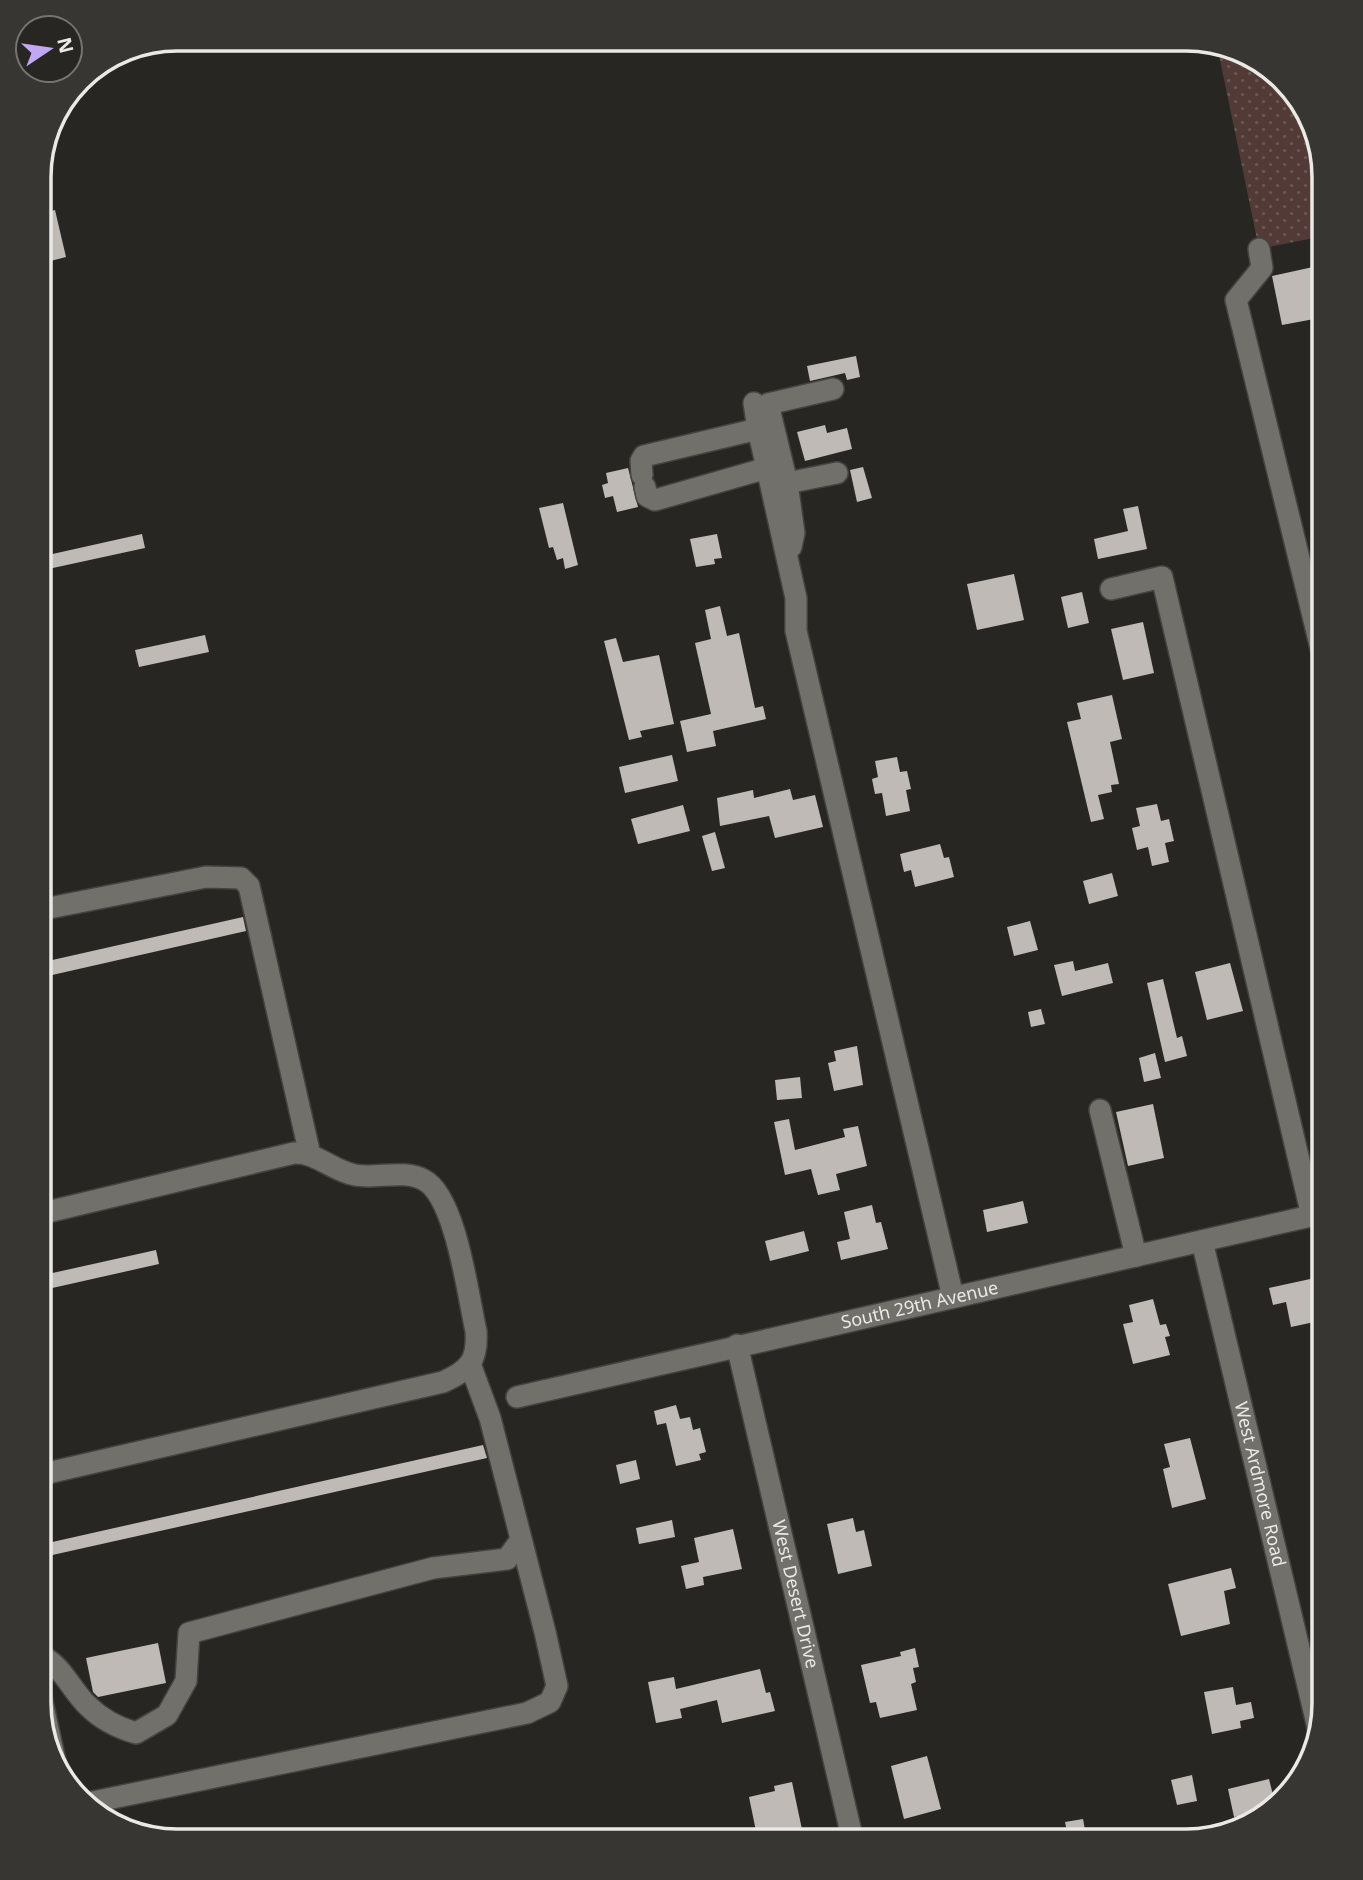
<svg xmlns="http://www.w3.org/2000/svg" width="1363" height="1880" font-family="'Noto Sans',sans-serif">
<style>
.grass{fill:url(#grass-dots)}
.building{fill:#bfbab6}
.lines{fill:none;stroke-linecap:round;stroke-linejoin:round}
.minor-casing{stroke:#444340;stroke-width:24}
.minor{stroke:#72706b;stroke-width:21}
.labels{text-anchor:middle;stroke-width:7;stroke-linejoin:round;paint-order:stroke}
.street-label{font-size:18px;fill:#eae9e6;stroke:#272622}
.rim{fill:none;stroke:#eae9e6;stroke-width:3.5}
</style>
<defs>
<pattern id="grass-dots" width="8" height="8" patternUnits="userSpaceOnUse" patternTransform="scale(1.75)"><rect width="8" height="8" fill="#523b37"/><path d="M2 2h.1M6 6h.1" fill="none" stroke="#6b5754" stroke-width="1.8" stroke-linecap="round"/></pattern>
</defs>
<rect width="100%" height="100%" fill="#272622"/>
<path class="grass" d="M1217 45 1256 57 1306 107 1324 177V236L1259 249Z"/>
<g class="building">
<path d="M55 210 66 257 39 264V214Z"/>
<path d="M1313 267 1316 278 1321 277 1325 317 1282 325 1272 276Z"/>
<path d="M856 356 860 377 847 380 845 373 810 381 807 366Z"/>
<path d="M825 425 827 433 847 428 852 449 805 461 797 432Z"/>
<path d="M863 467 872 498 857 502 850 470Z"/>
<path d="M628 468 638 507 617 512 613 496 605 498 602 485 608 483 606 473Z"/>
<path d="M563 503 578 565 565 569 563 558 557 560 553 547 549 548 539 508Z"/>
<path d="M1138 506 1147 549 1098 559 1094 539 1128 531 1123 509Z"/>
<path d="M142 534 145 548 39 571V557Z"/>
<path d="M717 534 722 558 714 559 715 564 696 567 690 539Z"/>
<path d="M1014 574 1024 620 977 630 967 584Z"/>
<path d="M1082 592 1089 623 1068 628 1061 597Z"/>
<path d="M720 606 727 636 739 633 755 708 763 706 766 719 713 731 716 746 687 752 680 721 711 714 695 643 711 639 705 610Z"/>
<path d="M1143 622 1154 673 1123 680 1111 629Z"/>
<path d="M205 635 209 652 139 667 135 650Z"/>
<path d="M616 638 623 662 659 655 674 724 640 731 642 737 629 740 604 641Z"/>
<path d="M1112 695 1122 739 1110 742 1119 784 1111 785 1112 792 1098 795 1104 819 1091 822 1067 722 1081 719 1077 703Z"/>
<path d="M672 755 678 781 625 793 619 767Z"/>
<path d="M897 757 900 772 907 771 911 789 906 790 910 811 886 816 882 793 875 794 872 779 878 777 875 761Z"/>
<path d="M790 789 793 800 815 795 823 827 775 838 769 816 720 826 717 798 753 790 754 798Z"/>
<path d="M1157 804 1161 821 1169 819 1174 841 1165 843 1169 862 1152 866 1148 847 1137 850 1132 828 1140 826 1136 808Z"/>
<path d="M683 805 690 831 638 844 631 819Z"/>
<path d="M715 832 725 868 712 871 702 836Z"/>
<path d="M940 844 944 858 949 857 954 877 915 887 911 870 904 872 900 854Z"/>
<path d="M1112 873 1118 896 1089 904 1083 881Z"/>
<path d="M243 917 246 931 39 978V963Z"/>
<path d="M1030 921 1038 950 1014 956 1007 927Z"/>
<path d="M1073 961 1075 971 1108 963 1113 983 1062 996 1054 965Z"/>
<path d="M1230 963 1243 1011 1207 1020 1195 972Z"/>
<path d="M1163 979 1177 1038 1182 1036 1187 1056 1165 1062 1147 983Z"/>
<path d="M1041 1009 1045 1024 1031 1027 1028 1012Z"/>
<path d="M857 1046 863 1085 834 1091 828 1063 836 1061 834 1051Z"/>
<path d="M1155 1053 1161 1078 1144 1082 1139 1058Z"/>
<path d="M800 1077 802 1098 777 1100 775 1080Z"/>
<path d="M1153 1104 1164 1158 1128 1166 1116 1112Z"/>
<path d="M789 1119 795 1150 845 1137 843 1129 858 1126 867 1166 836 1174 840 1190 818 1195 811 1169 785 1175 774 1122Z"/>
<path d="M1023 1201 1028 1223 987 1232 983 1210Z"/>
<path d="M872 1205 876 1223 881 1222 888 1249 841 1260 837 1242 850 1239 844 1212Z"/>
<path d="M804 1231 809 1251 770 1261 765 1241Z"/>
<path d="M156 1250 159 1264 39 1291V1276Z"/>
<path d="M1324 1276V1320L1291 1327 1286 1302 1273 1305 1269 1288Z"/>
<path d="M1153 1299 1160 1325 1166 1324 1170 1336 1165 1337 1170 1355 1133 1364 1123 1324 1133 1322 1129 1305Z"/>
<path d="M676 1405 680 1419 690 1417 693 1430 700 1428 706 1452 699 1454 701 1460 676 1466 666 1423 657 1425 654 1411Z"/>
<path d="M1190 1438 1206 1499 1172 1508 1163 1469 1170 1467 1164 1444Z"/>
<path d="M483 1445 487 1458 39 1558V1545Z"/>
<path d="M636 1460 640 1479 620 1484 616 1465Z"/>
<path d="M853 1518 856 1532 864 1530 872 1566 838 1574 827 1524Z"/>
<path d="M672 1520 675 1537 639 1544 636 1528Z"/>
<path d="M733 1529 742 1569 703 1577 704 1585 686 1589 681 1566 699 1562 694 1538Z"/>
<path d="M1231 1568 1236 1588 1224 1591 1230 1624 1181 1636 1168 1584Z"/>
<path d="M158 1643 166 1683 98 1697 93 1692 86 1658Z"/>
<path d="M915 1648 919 1667 913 1668 916 1682 911 1684 917 1710 880 1718 876 1702 870 1703 861 1665 901 1656 900 1652Z"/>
<path d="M760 1669 766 1693 770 1692 775 1711 722 1723 717 1700 680 1709 682 1718 656 1723 648 1682 674 1677 676 1689Z"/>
<path d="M1233 1687 1236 1705 1251 1702 1254 1718 1240 1721 1241 1728 1212 1734 1204 1692Z"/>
<path d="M927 1756 941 1809 904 1819 891 1766Z"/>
<path d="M1192 1775 1197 1801 1177 1805 1171 1780Z"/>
<path d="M1269 1779 1275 1803 1256 1823 1247 1825 1245 1815 1234 1817 1228 1789Z"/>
<path d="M792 1782 804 1839 758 1841 749 1797 775 1791 774 1786Z"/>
<path d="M1083 1819 1087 1841H1069L1065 1822Z"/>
</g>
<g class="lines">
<defs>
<g id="minor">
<path d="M1259 249 1262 268 1236 300 1324 661"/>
<path d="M758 429 767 468"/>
<path d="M642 475 641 461 644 456 758 429 754 403"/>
<path d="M787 483 768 404 833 389"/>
<path d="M645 487 647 496 655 500 767 468 796 598V631L801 652 953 1297"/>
<path d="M791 547 794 533 787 483 837 473"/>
<path d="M1111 589 1162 577 1312 1216"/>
<path d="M39 910 206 877 241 878 249 886 310 1155"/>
<path d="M1100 1110 1136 1256"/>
<path id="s1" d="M1202 1241 1318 1728"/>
<path id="s2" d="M737 1345 853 1841"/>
<path id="s3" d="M517 1397 1324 1213"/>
<path d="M39 1475 443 1382C470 1370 478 1360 476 1331 468 1296 456 1197 424 1180 404 1169 376 1179 355 1175 333 1171 316 1152 294 1153L39 1214"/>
<path d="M39 1655C62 1664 70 1689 88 1706 101 1719 119 1728 136 1733L167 1715 186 1681 189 1633 433 1568 507 1559 520 1541"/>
<path d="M39 1688 58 1774"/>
<path d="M88 1803 527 1713 550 1702 557 1686 545 1632 490 1418 470 1364"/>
</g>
</defs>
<use href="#minor" class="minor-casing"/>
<use href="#minor" class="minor"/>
</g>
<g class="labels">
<g class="street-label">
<text dy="6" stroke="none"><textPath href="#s3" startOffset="413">South 29th Avenue</textPath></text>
<text dy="6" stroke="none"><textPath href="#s1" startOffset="250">West Ardmore Road</textPath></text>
<text dy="6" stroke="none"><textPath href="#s2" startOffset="256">West Desert Drive</textPath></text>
</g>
</g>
<path d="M0 0H1363V1880H0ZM177 51H1186A126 126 0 0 1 1312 177V1703A126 126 0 0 1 1186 1829H177A126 126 0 0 1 51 1703V177A126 126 0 0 1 177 51Z" fill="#373632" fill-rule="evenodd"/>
<path class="rim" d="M177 51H1186A126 126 0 0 1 1312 177V1703A126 126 0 0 1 1186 1829H177A126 126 0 0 1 51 1703V177A126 126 0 0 1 177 51Z"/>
<g transform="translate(49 49) rotate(77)"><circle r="33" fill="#272622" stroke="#757470" stroke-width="2"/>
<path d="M0-5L12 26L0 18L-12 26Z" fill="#c2a8f2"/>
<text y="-10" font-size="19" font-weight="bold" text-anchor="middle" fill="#eae9e6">N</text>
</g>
</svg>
